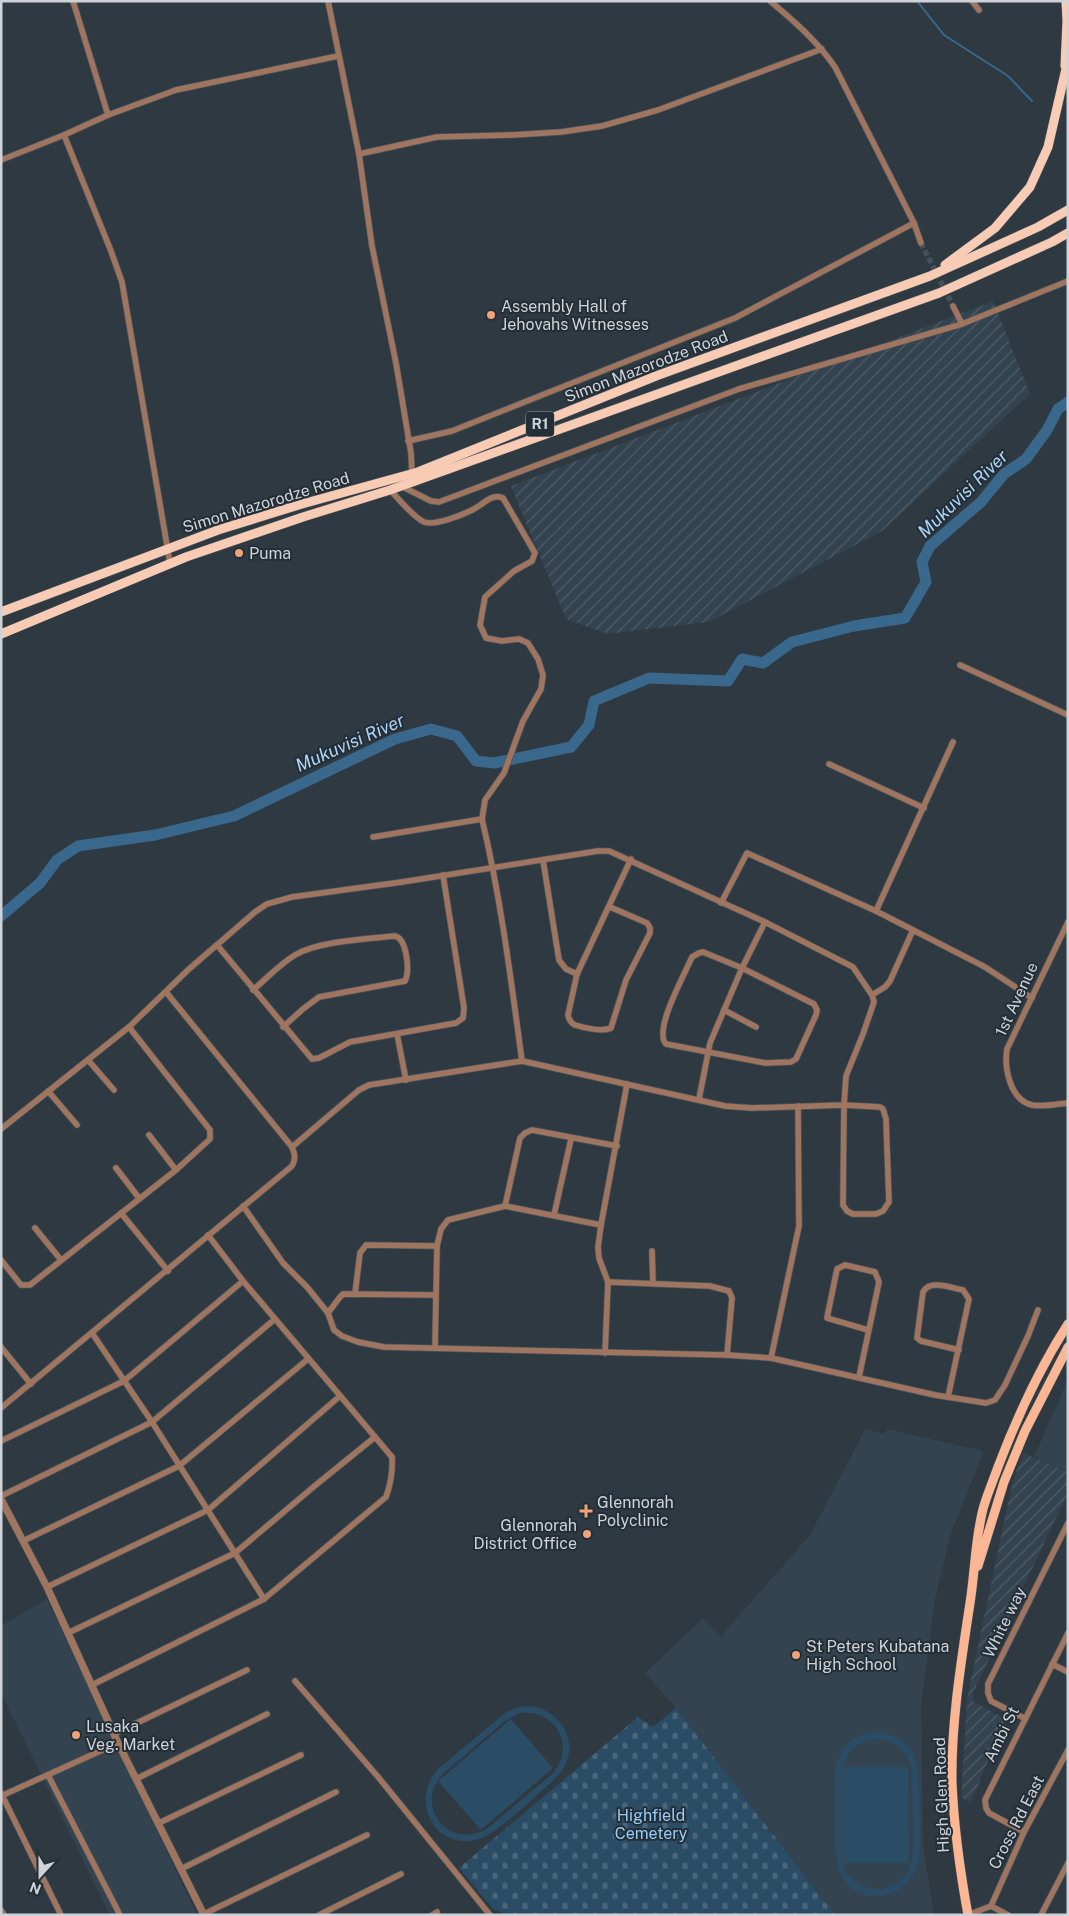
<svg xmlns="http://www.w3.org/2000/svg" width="1069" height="1916" font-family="'Public Sans',sans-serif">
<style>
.built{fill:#334350}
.industrial{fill:url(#industrial-furrows)}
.grass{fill:#2b4c65;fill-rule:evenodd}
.cemetery{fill:url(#cemetery-stones)}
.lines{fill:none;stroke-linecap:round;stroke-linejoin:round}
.stream{stroke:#39688c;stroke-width:2}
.river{stroke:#39688c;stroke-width:11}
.minor-tunnel{stroke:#465058;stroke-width:5.5;stroke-dasharray:5.5 3;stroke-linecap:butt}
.minor-casing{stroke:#4b555c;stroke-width:7}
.tertiary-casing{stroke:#4b555c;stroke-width:8}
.primary-casing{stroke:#4b555c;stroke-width:10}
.trunk-casing{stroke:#4b555c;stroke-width:10}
.minor{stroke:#9f7560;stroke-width:5.5}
.tertiary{stroke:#9f7560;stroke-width:7}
.primary{stroke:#fbb693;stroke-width:9}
.trunk{stroke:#f8cbb4;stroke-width:9}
.poi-dot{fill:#f0a279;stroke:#242e37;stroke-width:2}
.labels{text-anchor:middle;stroke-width:4;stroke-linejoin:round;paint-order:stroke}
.shield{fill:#242e37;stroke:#9aa2a8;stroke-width:1}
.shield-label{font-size:15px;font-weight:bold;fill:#cdd3d8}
.poi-label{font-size:16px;fill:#cdd3d8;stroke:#242e37;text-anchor:start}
.street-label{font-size:16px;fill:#cdd3d8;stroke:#242e37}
.park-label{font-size:16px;fill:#94ccf9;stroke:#242e37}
.water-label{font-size:18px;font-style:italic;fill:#acd5f8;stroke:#242e37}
</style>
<defs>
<pattern id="industrial-furrows" width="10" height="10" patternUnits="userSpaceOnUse" patternTransform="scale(1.25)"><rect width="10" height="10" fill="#334350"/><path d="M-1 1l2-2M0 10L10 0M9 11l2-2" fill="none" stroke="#4f5d68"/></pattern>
<pattern id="cemetery-stones" width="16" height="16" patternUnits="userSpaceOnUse" patternTransform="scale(1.25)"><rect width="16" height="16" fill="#2b4c65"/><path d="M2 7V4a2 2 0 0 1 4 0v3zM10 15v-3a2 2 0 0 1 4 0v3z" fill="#49657a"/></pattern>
</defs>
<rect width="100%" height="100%" fill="#2e3941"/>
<g class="built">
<path d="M1068 1379V1472L1034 1457Z"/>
<path d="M865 1429 884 1434 887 1429 984 1451 951 1533 935 1599 921 1705 923 1846 934 1915H835L676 1708 645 1673 703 1618 721 1636 810 1535Z"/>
<path d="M47 1599 197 1915H110L1 1693V1625Z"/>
</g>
<g class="industrial">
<path d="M993 301 1030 394 882 531 709 622 607 634 566 619 511 486Z"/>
<path d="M1023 1453 1068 1472V1493L974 1691 973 1701 1005 1719 971 1803 961 1798 967 1699 1012 1484Z"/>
</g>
<g class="grass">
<path d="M532 1706C569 1714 582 1753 555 1779 538 1794 495 1836 476 1840 433 1850 409 1798 439 1768L506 1712 519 1707ZM520 1713C557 1709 577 1748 551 1775L485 1830C446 1849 413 1804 444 1773L505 1721Z"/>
<path d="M511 1719 553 1768 481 1830 438 1781Z"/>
<path d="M873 1732C890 1732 906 1739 914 1755 921 1768 921 1844 919 1861 918 1866 916 1871 913 1875 906 1887 893 1895 879 1896 828 1898 835 1840 835 1807 835 1790 832 1770 840 1754 847 1741 859 1735 873 1732ZM880 1739C899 1742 910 1755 912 1774 912 1793 913 1813 913 1832 913 1843 914 1856 910 1866 905 1883 887 1892 870 1888 857 1885 847 1876 843 1863H909L908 1767H843V1863L842 1854V1774C843 1752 858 1739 880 1739Z"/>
</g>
<path class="cemetery" d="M676 1708 835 1915H502L501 1912 493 1909 459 1868 638 1717 653 1727Z"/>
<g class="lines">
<path class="stream" d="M917 1 944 35 1008 76 1032 101"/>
<path class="river" d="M1 916 40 883 57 860 78 846 155 835 234 816 395 739 431 729 457 736 476 761 494 763 571 747 589 725 594 701 649 678 728 681 742 659 763 663 792 642 854 626 905 618 926 582 922 562 930 546 981 502 1004 474 1026 459 1047 430 1058 409 1068 402"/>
<path class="minor-tunnel" d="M921 243 953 306"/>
<defs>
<g id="minor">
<path d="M73 1 108 115"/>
<path d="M328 1 359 154 372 246 396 363 411 453 412 473"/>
<path d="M770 1C794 21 817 41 835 67L914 223 921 243"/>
<path d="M972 1 979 10"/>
<path d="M64 135 111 251 122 282 170 563"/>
<path d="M359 154 437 137 512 135 561 132 602 126 658 110 822 49"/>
<path d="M1 160 64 135 108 115 176 90 338 56"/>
<path d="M953 306 962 324"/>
<path d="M408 441 452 431 735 318 914 223"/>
<path d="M401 486 431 501 439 502 739 389 962 324 1068 281"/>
<path d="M390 490C399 499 413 517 424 522 435 526 462 515 472 510 483 505 491 493 503 498L535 553 532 561 514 571 485 597 480 625 486 638 502 641 519 639 528 643 538 659 543 675 541 689 523 721 504 773 485 800 482 819"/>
<path d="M960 665 1068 715"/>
<path d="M829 764 924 808"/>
<path d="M373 837 482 819C501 899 511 980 522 1061"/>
<path d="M543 860 559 960 566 969 577 974"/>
<path d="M721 903 747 853 876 911 913 930 890 981 885 987 872 995"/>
<path d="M610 907 647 923 650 928V933L626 980 611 1028C603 1032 584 1028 575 1025 571 1023 569 1020 568 1015L577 974 631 859"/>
<path d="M876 911 953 742"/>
<path d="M1068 922 1007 1049C1004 1068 1010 1100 1032 1105 1043 1107 1057 1104 1068 1103"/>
<path d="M913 930 985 967 1032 998"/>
<path d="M217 945 312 1059 319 1058 350 1042 456 1023 463 1018 464 1008 443 875"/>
<path d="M703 952 742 968 814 1004 817 1010 816 1015 796 1059 791 1062 765 1063 666 1044C653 1030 685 974 692 957L699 953Z"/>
<path d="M253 990C267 978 280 964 295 955 319 941 367 939 395 936 407 939 410 971 405 981L319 997 303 1009 283 1027"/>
<path d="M724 1010 756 1027"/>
<path d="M397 1034 406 1080"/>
<path d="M88 1060 114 1090"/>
<path d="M48 1091 77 1125"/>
<path d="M699 1099 710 1043 742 968 765 922"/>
<path d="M798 1106 799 1226 771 1358 935 1395 986 1403 995 1400 1005 1385 1028 1336 1038 1310"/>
<path d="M1 1129 129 1027 189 969 255 912 267 904 292 897 402 882 598 851H609L765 922 853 967 872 995 874 1002 863 1034 846 1076 844 1105 843 1205 847 1211 853 1214H876L883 1211 889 1202 886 1119 883 1109 880 1107 844 1105 752 1108 725 1106 522 1061 369 1085 359 1090 292 1147"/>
<path d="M149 1135 176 1170"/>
<path d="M116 1168 139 1198"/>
<path d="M243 1206 283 1263 307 1287 328 1313 334 1330 342 1336 358 1342 384 1347 727 1355 771 1358"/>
<path d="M505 1206 520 1138 525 1133 532 1130 617 1146"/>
<path d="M121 1213 168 1271"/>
<path d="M554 1215 571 1139"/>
<path d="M35 1228 61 1260"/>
<path d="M652 1251 653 1283"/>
<path d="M1 1260 21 1285H30L176 1170 210 1139V1130L129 1027"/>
<path d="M608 1282 710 1286 729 1291 732 1298 727 1355"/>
<path d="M355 1294 360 1253 366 1245 437 1246"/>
<path d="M328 1313 340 1297 343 1294 435 1295"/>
<path d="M92 1333 152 1422 264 1599"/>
<path d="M1 1347 31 1384"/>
<path d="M435 1348 437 1246 441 1229 448 1220 505 1206 601 1225"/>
<path d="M605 1353 608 1282 599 1258 598 1247 601 1225 627 1084"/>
<path d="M859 1377 879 1282 875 1272 845 1265 837 1269 827 1318 868 1330"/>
<path d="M948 1397 969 1299 963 1290C951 1288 930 1279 923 1292L917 1338 921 1341 959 1350"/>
<path d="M1 1408 292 1166C296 1159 295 1154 292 1147L166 992"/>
<path d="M1 1441 124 1381 243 1281"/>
<path d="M1 1496 152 1422 275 1319"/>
<path d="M23 1541 179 1466 308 1359"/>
<path d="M47 1587 208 1510 340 1396"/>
<path d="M68 1633 235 1553 317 1484 375 1437"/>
<path d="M1052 1664 1068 1672"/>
<path d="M295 1681 379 1778 490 1915"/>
<path d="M92 1685 264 1599 386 1497C391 1483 393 1472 392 1457L243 1281 208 1235"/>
<path d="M1024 1718 991 1701 988 1693V1684L1068 1523"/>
<path d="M114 1734 247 1670"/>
<path d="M48 1775 120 1915"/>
<path d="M136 1779 267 1714"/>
<path d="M1 1793 61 1915"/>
<path d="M1 1796 118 1743"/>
<path d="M159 1823 301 1755"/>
<path d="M1024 1832 989 1813 986 1808 985 1800 1068 1633"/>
<path d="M181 1869 336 1792"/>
<path d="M991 1906 1024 1832 1068 1750"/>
<path d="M1 1910 4 1915"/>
<path d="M204 1914 367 1835"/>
<path d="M319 1915 401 1874"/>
<path d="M432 1915 437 1912"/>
<path d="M968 1915 991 1906 1008 1915"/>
<path d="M1041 1915 1068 1863"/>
</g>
<path id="tertiary" d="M1 1499 47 1587 118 1743 204 1915"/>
<g id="primary">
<path d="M978 1566 1004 1482 1025 1431 1068 1347"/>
<path d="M968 1915C960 1871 954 1827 952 1783 951 1723 961 1663 970 1603 975 1572 975 1540 983 1509 987 1495 993 1481 998 1467 1017 1417 1039 1369 1068 1324"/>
</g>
<g id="trunk">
<path d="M1065 66 1067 21 1066 1"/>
<path d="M945 265 995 228 1030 187 1048 147 1068 60"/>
<path d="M1 612 218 530 302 504 418 472 656 376 930 276 1038 227 1068 210"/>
<path d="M1 634 186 557 303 517 390 490 939 293 1052 242 1068 233"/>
</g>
</defs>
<use href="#minor" class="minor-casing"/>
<use href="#tertiary" class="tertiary-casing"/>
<use href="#primary" class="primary-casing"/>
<use href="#trunk" class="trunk-casing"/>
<use href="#minor" class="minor"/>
<use href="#tertiary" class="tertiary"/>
<use href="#primary" class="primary"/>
<use href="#trunk" class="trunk"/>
</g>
<g class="poi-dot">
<circle cx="491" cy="315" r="5"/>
<circle cx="239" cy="553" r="5"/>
<path d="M583.5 1503.5h5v5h5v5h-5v5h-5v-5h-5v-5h5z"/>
<circle cx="587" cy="1534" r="5"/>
<circle cx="796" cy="1655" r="5"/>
<circle cx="76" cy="1735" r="5"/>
</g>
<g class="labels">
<rect class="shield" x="526" y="411.5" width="28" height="25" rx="4"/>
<g class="shield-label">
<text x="540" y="429">R1</text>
</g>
<g class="poi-label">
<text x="501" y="312">Assembly Hall of<tspan x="501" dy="18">Jehovahs Witnesses</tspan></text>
<text x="249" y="559">Puma</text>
<text x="597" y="1508">Glennorah<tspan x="597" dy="18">Polyclinic</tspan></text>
<text x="577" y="1531" text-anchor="end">Glennorah<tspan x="577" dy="18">District Office</tspan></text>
<text x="806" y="1652">St Peters Kubatana<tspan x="806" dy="18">High School</tspan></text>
<text x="86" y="1732">Lusaka<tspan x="86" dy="18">Veg. Market</tspan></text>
</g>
<g class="street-label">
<text transform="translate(646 366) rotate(-21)" y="6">Simon Mazorodze Road</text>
<text transform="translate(266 502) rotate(-17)" y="6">Simon Mazorodze Road</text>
<text transform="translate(1016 999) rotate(-65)" y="6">1st Avenue</text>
<text transform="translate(1004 1622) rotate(-64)" y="6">White way</text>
<text transform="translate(1001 1734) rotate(-64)" y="6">Ambi St</text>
<text transform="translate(941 1795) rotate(-92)" y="6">High Glen Road</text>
<text transform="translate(1016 1822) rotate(-63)" y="6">Cross Rd East</text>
</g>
<g class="park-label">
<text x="651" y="1821">Highfield<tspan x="651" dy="18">Cemetery</tspan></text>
</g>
<g class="water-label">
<text transform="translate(963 494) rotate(-44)" y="6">Mukuvisi River</text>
<text transform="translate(350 743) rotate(-24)" y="6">Mukuvisi River</text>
</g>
</g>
<rect width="1069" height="1916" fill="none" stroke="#cdd3d8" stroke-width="5"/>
<g transform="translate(40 1876) rotate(201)" stroke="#242e37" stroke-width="4" paint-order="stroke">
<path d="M0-4L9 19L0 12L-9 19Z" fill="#cdd3d8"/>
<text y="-8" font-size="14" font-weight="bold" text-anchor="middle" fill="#cdd3d8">N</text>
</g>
</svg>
